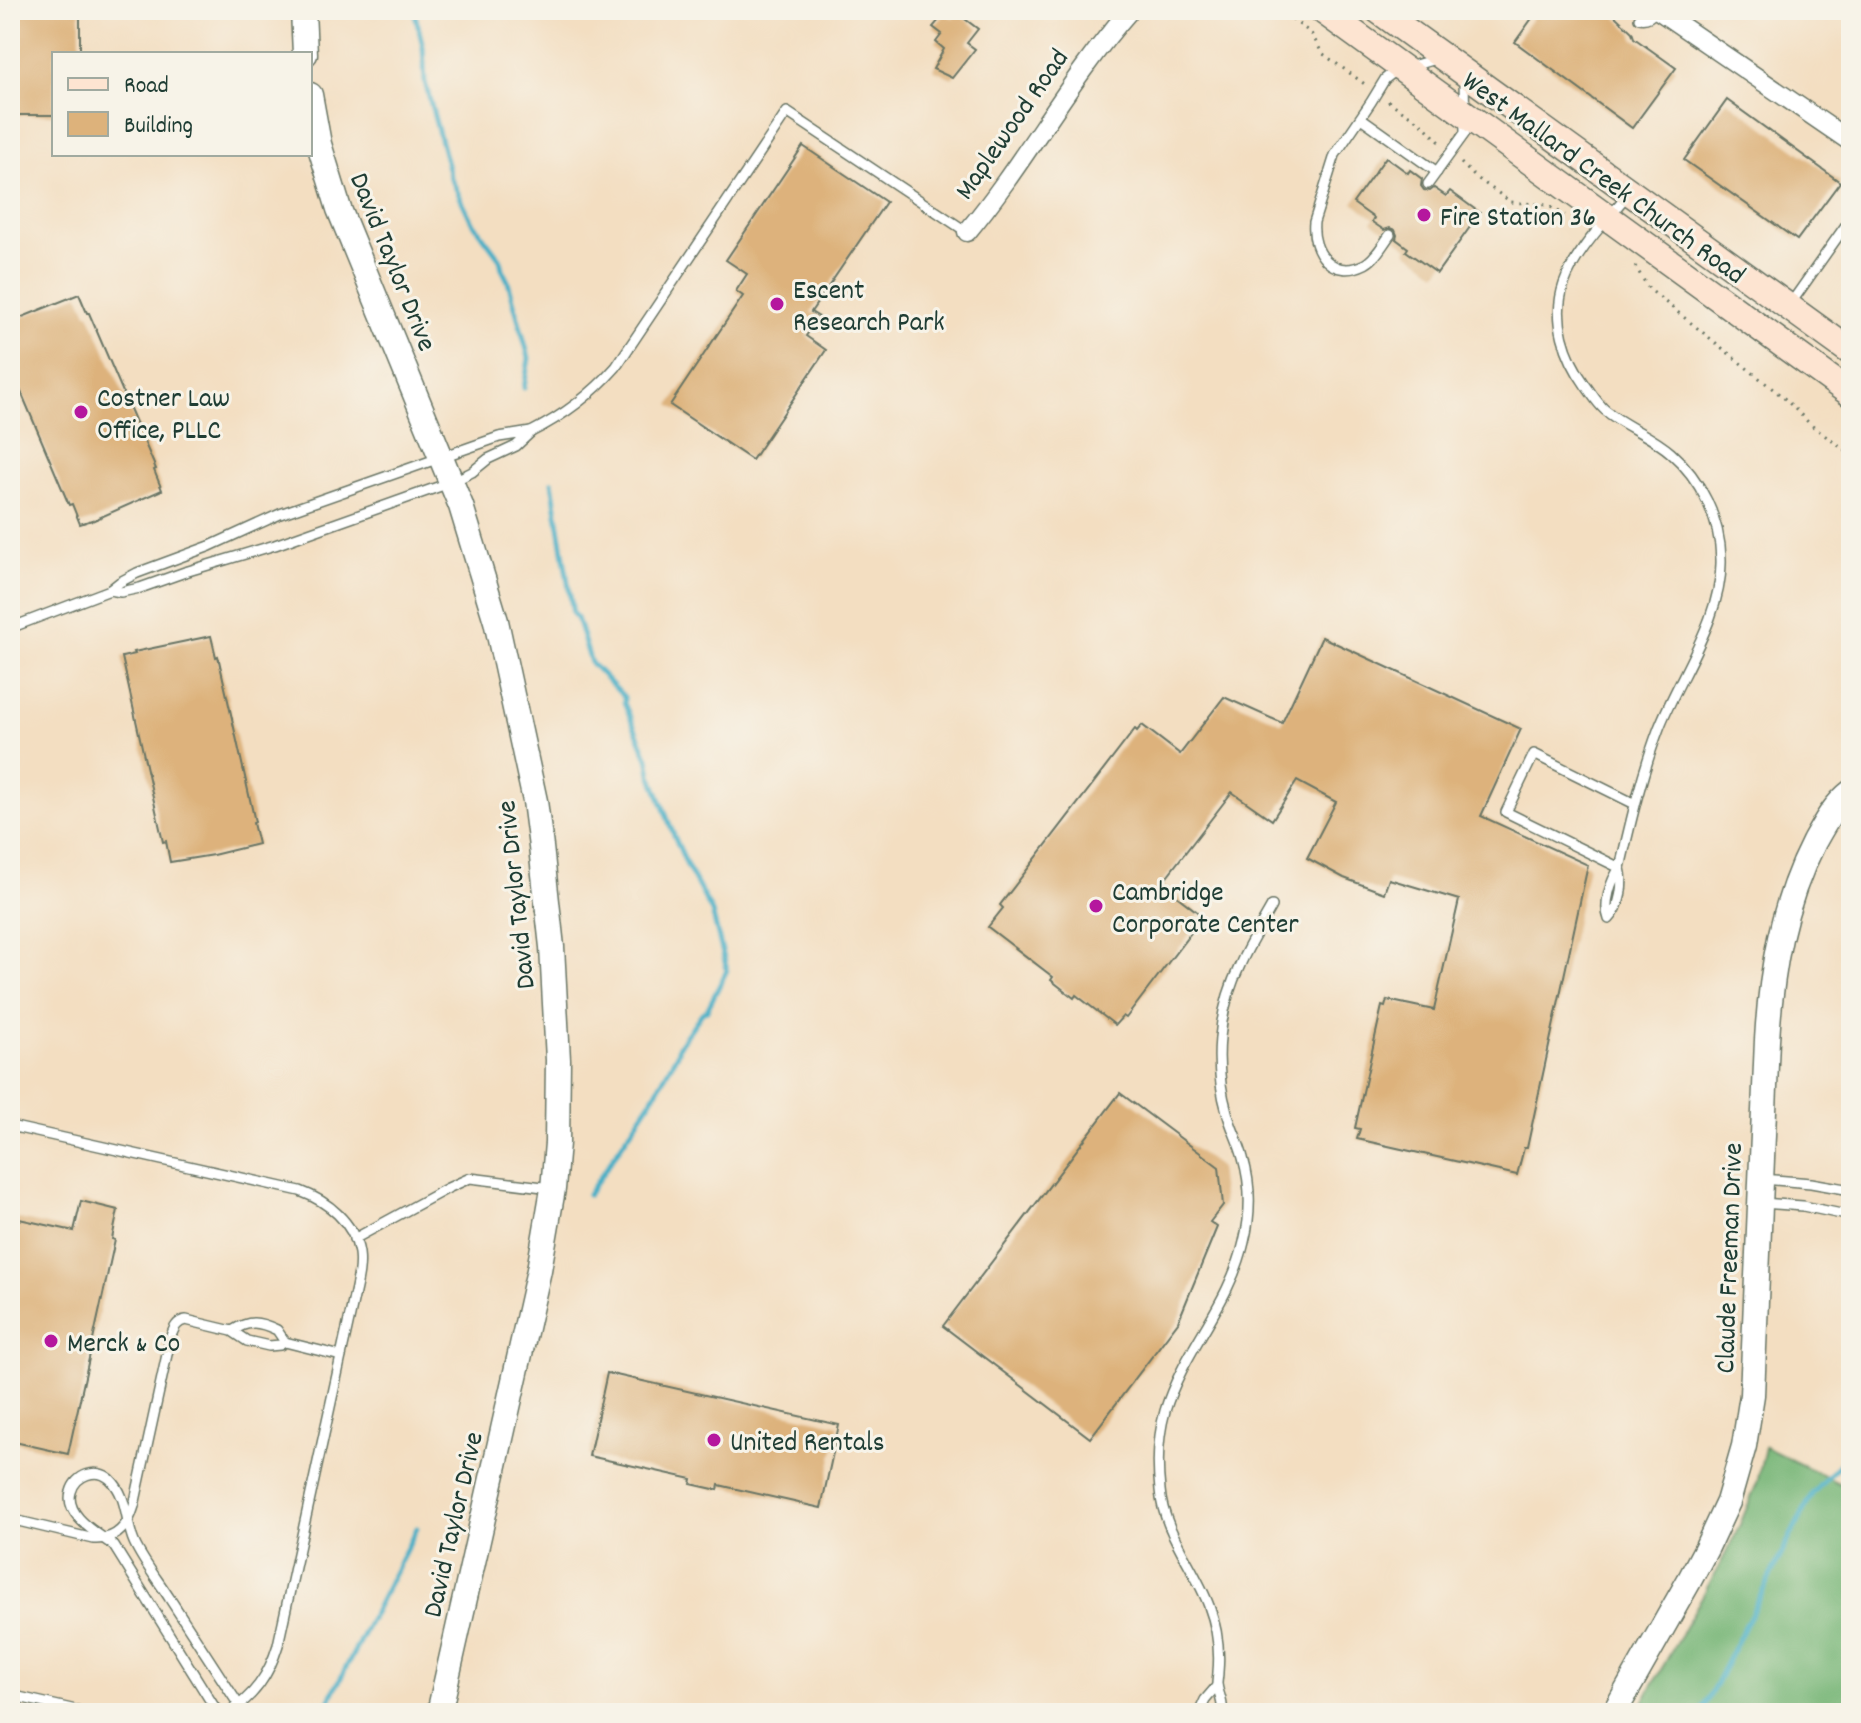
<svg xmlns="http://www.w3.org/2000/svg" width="1861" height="1723" font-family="Dekko,sans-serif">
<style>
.forest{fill:#77b677;stroke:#4b7a56;stroke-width:2}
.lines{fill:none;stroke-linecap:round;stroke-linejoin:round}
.stream{stroke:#47afc6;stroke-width:5}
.building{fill:#ddb27b}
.service-casing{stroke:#697565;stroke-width:12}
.minor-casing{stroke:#697565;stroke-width:21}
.tertiary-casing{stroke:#697565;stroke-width:27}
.secondary-casing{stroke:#697565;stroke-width:29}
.path{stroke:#697565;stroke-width:3;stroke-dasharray:2 6;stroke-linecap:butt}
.service{stroke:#fff;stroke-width:9}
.minor{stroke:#fff;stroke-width:18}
.tertiary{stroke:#fff;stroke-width:24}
.secondary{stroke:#fde4d1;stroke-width:26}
.poi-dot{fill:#b5179e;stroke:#f7f3e8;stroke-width:3}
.labels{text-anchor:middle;stroke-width:6;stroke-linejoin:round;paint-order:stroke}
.street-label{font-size:28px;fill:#1f3d34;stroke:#f7f3e8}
.poi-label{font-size:28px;fill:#1f3d34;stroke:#f7f3e8;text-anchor:start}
</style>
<rect width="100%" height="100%" fill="#f7f3e8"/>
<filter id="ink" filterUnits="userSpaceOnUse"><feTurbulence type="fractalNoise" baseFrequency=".0125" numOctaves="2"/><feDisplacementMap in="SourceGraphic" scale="16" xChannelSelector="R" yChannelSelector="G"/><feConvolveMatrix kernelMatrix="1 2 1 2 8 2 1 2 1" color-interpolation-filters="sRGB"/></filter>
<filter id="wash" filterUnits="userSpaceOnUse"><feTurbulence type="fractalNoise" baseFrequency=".006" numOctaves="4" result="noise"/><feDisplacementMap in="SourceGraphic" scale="32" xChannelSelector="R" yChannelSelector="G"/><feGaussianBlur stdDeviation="1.8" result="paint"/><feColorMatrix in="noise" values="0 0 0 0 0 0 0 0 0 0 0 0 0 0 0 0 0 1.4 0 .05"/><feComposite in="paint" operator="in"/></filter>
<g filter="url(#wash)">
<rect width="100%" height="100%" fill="#f3dec1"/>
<path class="forest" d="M1765 1447 1851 1489V1713H1637L1723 1559 1739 1527 1757 1483Z"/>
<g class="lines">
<g class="stream">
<path d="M414 10 423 46 425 82 450 176 471 220 500 259 502 269 508 281 529 358 524 388"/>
<path d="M552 482 573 614 577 618 591 663 624 697V703L648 758 651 774 673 833 687 866 712 912 727 970 707 1010 702 1013 678 1047V1052L651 1101 588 1195"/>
<path d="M323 1713 417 1528"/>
<path d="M1701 1713 1812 1494 1851 1452"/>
</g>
</g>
<g id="blocks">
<g class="building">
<path d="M10 10H80V54H54V115H10Z"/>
<path d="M1538 10H1601L1614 15 1632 32 1634 38 1676 68 1632 128 1515 42Z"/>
<path d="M945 13 953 18 957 13 978 29 967 43 975 49 952 78 933 69 944 49 936 42 942 34 933 27Z"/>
<path d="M1727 100 1840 182 1797 240 1684 160Z"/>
<path d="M803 146 886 202 811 312 819 317 806 336 826 350 752 460 670 405 743 296 736 291 747 274 726 260Z"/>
<path d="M1386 157 1408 173 1410 170 1422 179 1421 186 1424 190 1430 191 1434 188 1446 196 1450 191 1480 213 1437 273 1406 251 1408 248 1396 239 1397 235 1395 230 1390 228 1384 230 1372 222 1374 218 1353 203Z"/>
<path d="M79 294 87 313H89L156 469 154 470 162 490 92 521V520L80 524 72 504 69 505 10 366V322Z"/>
<path d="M211 636 216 657 218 656 237 741 255 822 253 823 258 844 213 855 170 862 166 841 163 842 122 657 135 654 134 652Z"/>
<path d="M1322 637 1521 729 1481 816 1588 865 1527 1148H1524L1517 1175 1357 1139 1360 1129 1355 1128 1382 1006 1385 1007 1387 1000 1434 1010 1459 900 1389 879 1384 893 1344 878 1307 858 1336 802 1297 781 1272 820 1232 792 1161 884 1200 914 1196 919 1199 922 1126 1018 1123 1016 1115 1025 1076 995 1074 998 1051 980 1053 977 988 927 1003 908 1000 905 1135 729 1137 731 1142 725 1180 754 1224 697 1282 723Z"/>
<path d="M1120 1093 1219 1167 1223 1205 1210 1222 1217 1227 1178 1322 1090 1438 943 1326Z"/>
<path d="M81 1201 118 1210 112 1239 115 1240 68 1454 10 1441V1217L74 1231Z"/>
<path d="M607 1373 839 1425 821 1508 719 1485 718 1490 691 1484 692 1479 589 1456Z"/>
</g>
</g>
</g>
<g filter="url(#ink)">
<use href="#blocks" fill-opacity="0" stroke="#697565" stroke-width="2"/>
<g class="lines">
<defs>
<g id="service">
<path d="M1639 18C1647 20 1652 16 1657 10"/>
<path d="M1361 118 1437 172"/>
<path d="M1428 184 1465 133 1464 80"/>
<path d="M1627 195C1606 221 1575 252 1564 284 1552 319 1565 357 1586 386 1592 394 1597 403 1605 410 1625 427 1651 435 1671 453 1701 479 1720 519 1721 559 1723 617 1680 674 1659 728 1642 773 1631 820 1620 868L1506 812 1534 754 1635 804"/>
<path d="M1390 235C1383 244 1376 258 1365 264 1333 280 1311 253 1314 222L1335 155 1371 102 1385 79 1395 71 1439 58"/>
<path d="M1791 303 1851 218"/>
<path d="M531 432 516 446 488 459 472 472 452 482 275 545 185 572 140 588 121 592 110 590 120 582 137 573 210 546 280 514 499 437Z"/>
<path d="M531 432C563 416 592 394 616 367L787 112 967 232"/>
<path d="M10 628 110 590"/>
<path d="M1620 868C1624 883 1621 907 1609 919 1603 904 1611 880 1620 868Z"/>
<path d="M10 1126 300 1191C327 1201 354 1222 359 1253 361 1268 357 1283 354 1297L278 1645C269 1675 254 1697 227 1713"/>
<path d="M1763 1179 1811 1183 1851 1190"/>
<path d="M1762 1203 1803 1206 1851 1216"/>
<path d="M354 1239 448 1188 470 1178 551 1188"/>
<path d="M285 1342 341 1356"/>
<path d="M10 1519 94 1539C116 1540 128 1527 134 1506L171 1336C174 1328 177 1321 186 1320L232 1331 247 1341 269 1346 280 1345 285 1342 277 1330C258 1321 249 1320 232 1331"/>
<path d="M10 1695 89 1713"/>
<path d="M218 1713 114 1546C99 1534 64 1516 71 1492 75 1475 97 1467 110 1479 128 1496 125 1521 134 1542 143 1562 158 1580 170 1599 195 1637 219 1675 244 1713"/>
<path d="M1199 1713 1205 1700 1217 1686"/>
<path d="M1222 1713C1224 1702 1218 1694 1217 1684 1217 1680 1218 1676 1218 1672 1220 1650 1217 1627 1209 1606 1195 1568 1163 1531 1160 1490 1157 1464 1158 1436 1165 1411 1183 1351 1230 1304 1244 1242 1251 1214 1251 1185 1243 1158 1239 1142 1231 1128 1227 1112 1213 1064 1218 1010 1240 965 1249 944 1261 926 1272 906"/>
</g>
<g id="minor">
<path d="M1658 10 1851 142"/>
<path d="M967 232C1026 161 1068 80 1130 10"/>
</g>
<g id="tertiary">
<path d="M303 10 305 54"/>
<path d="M310 95 319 144 339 209 461 506 496 621 535 801 541 847 552 947 558 1060 557 1143 553 1189 539 1270 439 1713"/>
<path d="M1614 1713 1689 1581 1707 1547 1728 1502 1744 1446 1752 1395 1767 1040C1771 970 1782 904 1814 842 1824 824 1835 804 1851 792"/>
</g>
<g id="secondary">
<path d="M1322 10 1851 394"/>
<path d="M1378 10 1851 352"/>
</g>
</defs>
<use href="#service" class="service-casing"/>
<use href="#minor" class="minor-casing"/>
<use href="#tertiary" class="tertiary-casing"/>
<use href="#secondary" class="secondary-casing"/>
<g class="path">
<path d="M1279 10 1311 33 1322 53 1366 85"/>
<path d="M1388 101 1421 123 1441 143"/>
<path d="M1461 163 1474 176 1511 202 1547 205 1565 215"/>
<path d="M1635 266 1649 289 1784 398 1811 425 1851 455"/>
</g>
<use href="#service" class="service"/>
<use href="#minor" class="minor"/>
<use href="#tertiary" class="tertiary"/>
<use href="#secondary" class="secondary"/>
</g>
</g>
<g class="poi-dot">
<circle cx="1424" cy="215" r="8"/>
<circle cx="777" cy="304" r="8"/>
<circle cx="81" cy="412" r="8"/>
<circle cx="1096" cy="906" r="8"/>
<circle cx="51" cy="1341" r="8"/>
<circle cx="714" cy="1440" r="8"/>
</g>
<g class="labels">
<g class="street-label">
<text transform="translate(1010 123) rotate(-55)" y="10">Maplewood Road</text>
<text transform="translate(1605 176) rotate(36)" y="10">West Mallard Creek Church Road</text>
<text transform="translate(395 261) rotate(68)" y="10">David Taylor Drive</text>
<text transform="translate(514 895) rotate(-96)" y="10">David Taylor Drive</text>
<text transform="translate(1727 1258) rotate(-88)" y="10">Claude Freeman Drive</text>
<text transform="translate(451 1524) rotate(-77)" y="10">David Taylor Drive</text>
</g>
<g class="poi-label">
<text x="1440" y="225">Fire Station 36</text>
<text x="793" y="298">Escent<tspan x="793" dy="32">Research Park</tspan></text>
<text x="97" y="406">Costner Law<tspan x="97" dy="32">Office, PLLC</tspan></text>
<text x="1112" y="900">Cambridge<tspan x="1112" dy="32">Corporate Center</tspan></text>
<text x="67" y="1351">Merck &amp; Co</text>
<text x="730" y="1450">United Rentals</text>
</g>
</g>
<rect width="1861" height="1723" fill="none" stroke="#f7f3e8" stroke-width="40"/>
<rect x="52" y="52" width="260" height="104" fill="#f7f3e8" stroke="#a1aaa0" stroke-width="2"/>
<rect x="68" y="78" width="40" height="12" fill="#fde4d1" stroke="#a1aaa0" stroke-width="2"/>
<text x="124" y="92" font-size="24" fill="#1f3d34">Road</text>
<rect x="68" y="112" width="40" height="24" fill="#ddb27b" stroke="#a1aaa0" stroke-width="2"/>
<text x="124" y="132" font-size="24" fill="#1f3d34">Building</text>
</svg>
